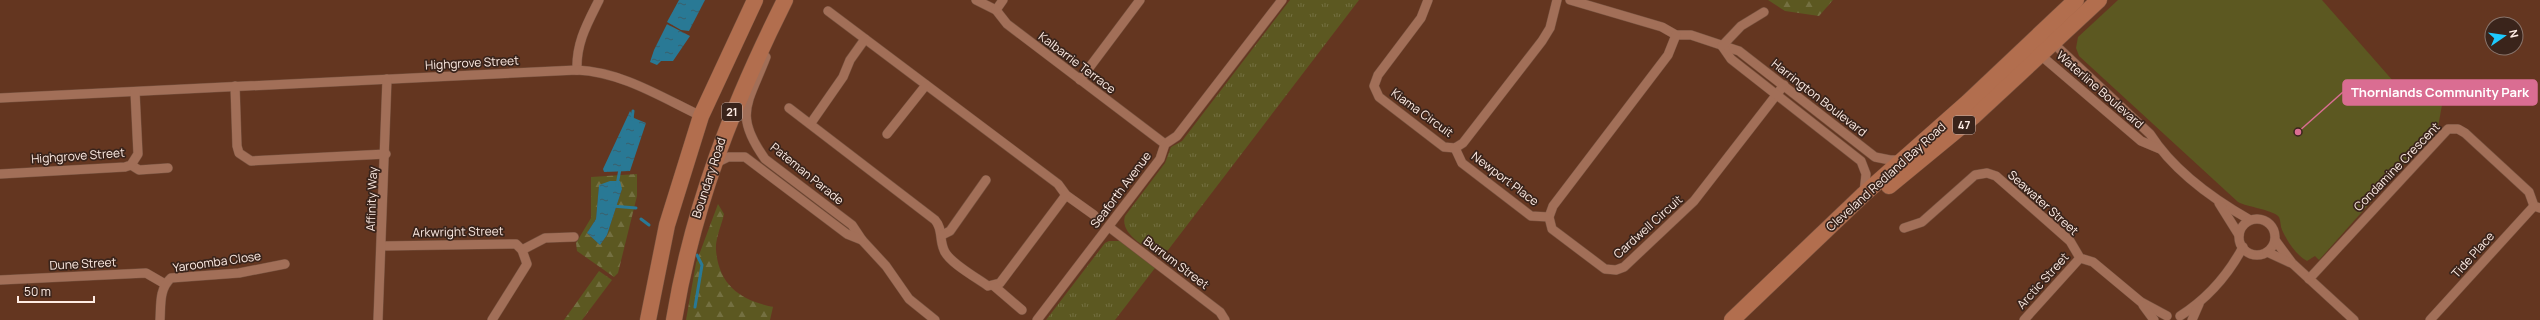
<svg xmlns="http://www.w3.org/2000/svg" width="2540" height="320" font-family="Manrope,sans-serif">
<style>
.grass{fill:url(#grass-tufts)}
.forest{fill:url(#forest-firs);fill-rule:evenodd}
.green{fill:#5c5821}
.water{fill:url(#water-ripples)}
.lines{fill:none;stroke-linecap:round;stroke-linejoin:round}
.stream{stroke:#297995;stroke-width:3}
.street-casing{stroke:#77523f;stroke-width:10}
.highway-casing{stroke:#77523f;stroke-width:17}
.street{stroke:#a26f58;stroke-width:9}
.highway{stroke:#b26e4e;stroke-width:16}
.labels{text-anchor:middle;stroke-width:3.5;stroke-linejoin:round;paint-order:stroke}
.shield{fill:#3a241b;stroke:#c3b0a8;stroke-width:1}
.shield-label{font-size:11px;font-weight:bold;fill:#feece4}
.street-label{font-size:12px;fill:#feece4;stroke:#3a241b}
.leader{fill:none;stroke:#da6d92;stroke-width:1.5}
.callout-dot{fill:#da6d92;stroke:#3a241b;stroke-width:1.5}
.callout{fill:#da6d92;stroke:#da6d92;stroke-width:1.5}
.callout-label{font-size:13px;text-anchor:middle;font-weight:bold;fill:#fff}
</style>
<defs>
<pattern id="grass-tufts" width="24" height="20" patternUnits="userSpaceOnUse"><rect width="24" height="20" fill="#5c5821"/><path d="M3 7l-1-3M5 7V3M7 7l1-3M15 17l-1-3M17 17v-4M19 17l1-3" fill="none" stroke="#747041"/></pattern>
<pattern id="forest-firs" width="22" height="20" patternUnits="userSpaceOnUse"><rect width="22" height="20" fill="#5c5821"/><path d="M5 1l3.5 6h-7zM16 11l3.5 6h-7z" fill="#747041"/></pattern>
<pattern id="water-ripples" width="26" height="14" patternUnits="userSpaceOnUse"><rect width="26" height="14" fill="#297995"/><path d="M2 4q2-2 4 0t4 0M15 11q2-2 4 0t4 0" fill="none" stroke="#3a606c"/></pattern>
</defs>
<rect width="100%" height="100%" fill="#643620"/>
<g class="grass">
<path d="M1290 0H1359L1162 258C1149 248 1119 235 1125 216L1165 163 1171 147 1182 141Z"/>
<path d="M1109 241H1120L1155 268 1115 320H1046L1105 243Z"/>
</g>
<g class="forest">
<path d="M1768 0H1833L1819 16 1785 11Z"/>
<path d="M637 174V196L618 273 614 277 577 251 576 243 591 218V177ZM599 185 622 189 607 235 600 245 587 233 596 219Z"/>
<path d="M718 204 724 214C722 224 715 239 716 250 719 286 741 300 773 307L770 320H686L696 263Z"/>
<path d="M599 271 612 280 582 320H564Z"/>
</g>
<path class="green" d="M2118 0H2322L2394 82 2418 84 2442 105 2438 127 2319 260 2315 256 2307 261C2296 255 2287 241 2282 230 2280 226 2281 221 2279 217 2274 210 2247 207 2238 202L2079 56 2076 48 2078 37Z"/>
<g class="water">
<path d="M679 0H705L689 31 681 30 667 22Z"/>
<path d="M667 24 690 36 673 61H661L657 65 650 62 654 50Z"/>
<path d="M630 111 634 118 646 123 630 171 604 172 603 169Z"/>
<path d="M610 181H620L622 189 607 235 600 245 587 233 596 219 599 185Z"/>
</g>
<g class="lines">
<g class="stream">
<path d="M632 119 633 111"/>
<path d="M617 185 620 169"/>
<path d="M612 206 636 208"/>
<path d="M641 219 649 225"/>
<path d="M695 307 702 265 697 255"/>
</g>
<defs>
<g id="street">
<path d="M976 0 996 10 1007 24 1165 144"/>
<path d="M1428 0 1421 18 1378 75 1374 86 1379 97 1444 147 1455 148 1463 143 1542 41 1550 28 1557 0"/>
<path d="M1570 0 1662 27 1676 35H1691L1739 51 1875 157 1890 160H1901"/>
<path d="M996 10 1003 0"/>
<path d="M828 11 1058 184 1066 195 1094 215"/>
<path d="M1676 35 1668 55 1553 206 1549 217 1552 229 1605 269 1616 270 1624 267 1694 201 1784 85"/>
<path d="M2051 41 2150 134C2173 170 2213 199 2250 220"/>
<path d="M1722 46 1731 59 1861 161 1866 174 1864 193"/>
<path d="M1722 46 1741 26 1764 12"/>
<path d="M2038 53 2141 141 2160 149"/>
<path d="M766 57C748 104 733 114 765 159L852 225 862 240 886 266 909 299 935 320"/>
<path d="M577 70C576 43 587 24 599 0"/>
<path d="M1080 80 1140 0"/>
<path d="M235 86 237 146 239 153 251 161 386 154"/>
<path d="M0 98 577 70C622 72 661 97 701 116"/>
<path d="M789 108 935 220C943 229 939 239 944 250 948 262 977 278 988 286L1000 283 1066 195"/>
<path d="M811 123 843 77 850 60 865 39"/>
<path d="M887 134 926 85"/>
<path d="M1455 148 1462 163 1531 216 1549 217"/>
<path d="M714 164 728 157H745L847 234 862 240"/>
<path d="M131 165 139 170 168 168"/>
<path d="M0 174 125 167 131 165 138 154 135 92"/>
<path d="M2219 203 2239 235"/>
<circle cx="2257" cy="237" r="18"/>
<path d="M1109 227 1220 312 1225 320"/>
<path d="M1904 228 1922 222 1975 175 1987 173 1996 176 2070 241 2080 258 2093 262 2141 302 2167 316"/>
<path d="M942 235 950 231 986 180"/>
<path d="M2275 240 2292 263 2354 320"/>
<path d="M382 246 516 244 522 250 527 264 492 320"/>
<path d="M522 250 545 238 574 237"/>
<path d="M2267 252 2291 263"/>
<path d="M2309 279 2448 129H2458L2465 133 2529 192 2534 206 2540 208"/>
<path d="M0 280 146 273 165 284"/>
<path d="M994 286 1022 310"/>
<path d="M2143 305 2154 320"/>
<path d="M2180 316C2207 299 2228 275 2243 247"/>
<path d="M160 320C161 304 159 289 171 278L239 273 285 264"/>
<path d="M378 320 387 79"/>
<path d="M1037 320 1160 159 1165 144 1177 136 1282 0"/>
<path d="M2024 320 2080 258"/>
<path d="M2192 320 2199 304"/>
<path d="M2430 320 2534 206"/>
</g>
<g id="highway">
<path d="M1889 186 1974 116 2099 0"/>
<path d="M648 320 667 225 701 116 755 0"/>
<path d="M674 320C693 205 733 104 785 0"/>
<path d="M1732 320 1864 194 1968 102 2076 0"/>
</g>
</defs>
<use href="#street" class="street-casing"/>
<use href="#highway" class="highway-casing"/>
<use href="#street" class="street"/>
<use href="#highway" class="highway"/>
</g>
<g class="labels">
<g class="shield">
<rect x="722" y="103" width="20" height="18" rx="3"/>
<rect x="1953" y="116" width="22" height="18" rx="3"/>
</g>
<g class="shield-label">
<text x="732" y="116">21</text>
<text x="1964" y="129">47</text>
</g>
<g class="street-label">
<text transform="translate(472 63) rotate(-3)" y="4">Highgrove Street</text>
<text transform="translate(1077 63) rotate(37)" y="4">Kalbarrie Terrace</text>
<text transform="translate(2100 90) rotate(41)" y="4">Waterline Boulevard</text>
<text transform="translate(1819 98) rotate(38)" y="4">Harrington Boulevard</text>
<text transform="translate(1422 113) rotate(36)" y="4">Kiama Circuit</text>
<text transform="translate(78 156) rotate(-4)" y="4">Highgrove Street</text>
<text transform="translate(2397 167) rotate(-46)" y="4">Condamine Crescent</text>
<text transform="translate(807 174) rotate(39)" y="4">Pateman Parade</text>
<text transform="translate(1886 177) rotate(-42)" y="4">Cleveland Redland Bay Road</text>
<text transform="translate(709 178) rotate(-72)" y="4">Boundary Road</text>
<text transform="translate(1505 179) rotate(37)" y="4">Newport Place</text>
<text transform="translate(1121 190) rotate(-53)" y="4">Seaforth Avenue</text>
<text transform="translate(372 199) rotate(-88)" y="4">Affinity Way</text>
<text transform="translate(2043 203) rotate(42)" y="4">Seawater Street</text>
<text transform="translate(1648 227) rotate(-42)" y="4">Cardwell Circuit</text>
<text transform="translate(458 232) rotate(-1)" y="4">Arkwright Street</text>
<text transform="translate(2473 255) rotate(-48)" y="4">Tide Place</text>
<text transform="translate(217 262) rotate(-8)" y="4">Yaroomba Close</text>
<text transform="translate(1176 263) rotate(37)" y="4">Burrum Street</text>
<text transform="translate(83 264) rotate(-3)" y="4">Dune Street</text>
<text transform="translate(2043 281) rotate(-48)" y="4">Arctic Street</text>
</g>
</g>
<path class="leader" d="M2298 132L2343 92"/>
<circle class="callout-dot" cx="2298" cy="132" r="4"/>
<rect class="callout" x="2343" y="80" width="194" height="25" rx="4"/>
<g class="callout-label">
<text x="2440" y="97">Thornlands Community Park</text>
</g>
<g transform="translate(2504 36) rotate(77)"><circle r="19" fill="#3a241b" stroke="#88746b"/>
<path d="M0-3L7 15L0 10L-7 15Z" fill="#1ec9fd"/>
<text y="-6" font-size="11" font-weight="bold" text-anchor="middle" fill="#feece4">N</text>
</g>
<path d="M18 296v6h76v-6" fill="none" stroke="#feece4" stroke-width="2"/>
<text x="24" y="296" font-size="12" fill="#feece4" stroke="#3a241b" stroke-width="3" paint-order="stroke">50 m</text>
</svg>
